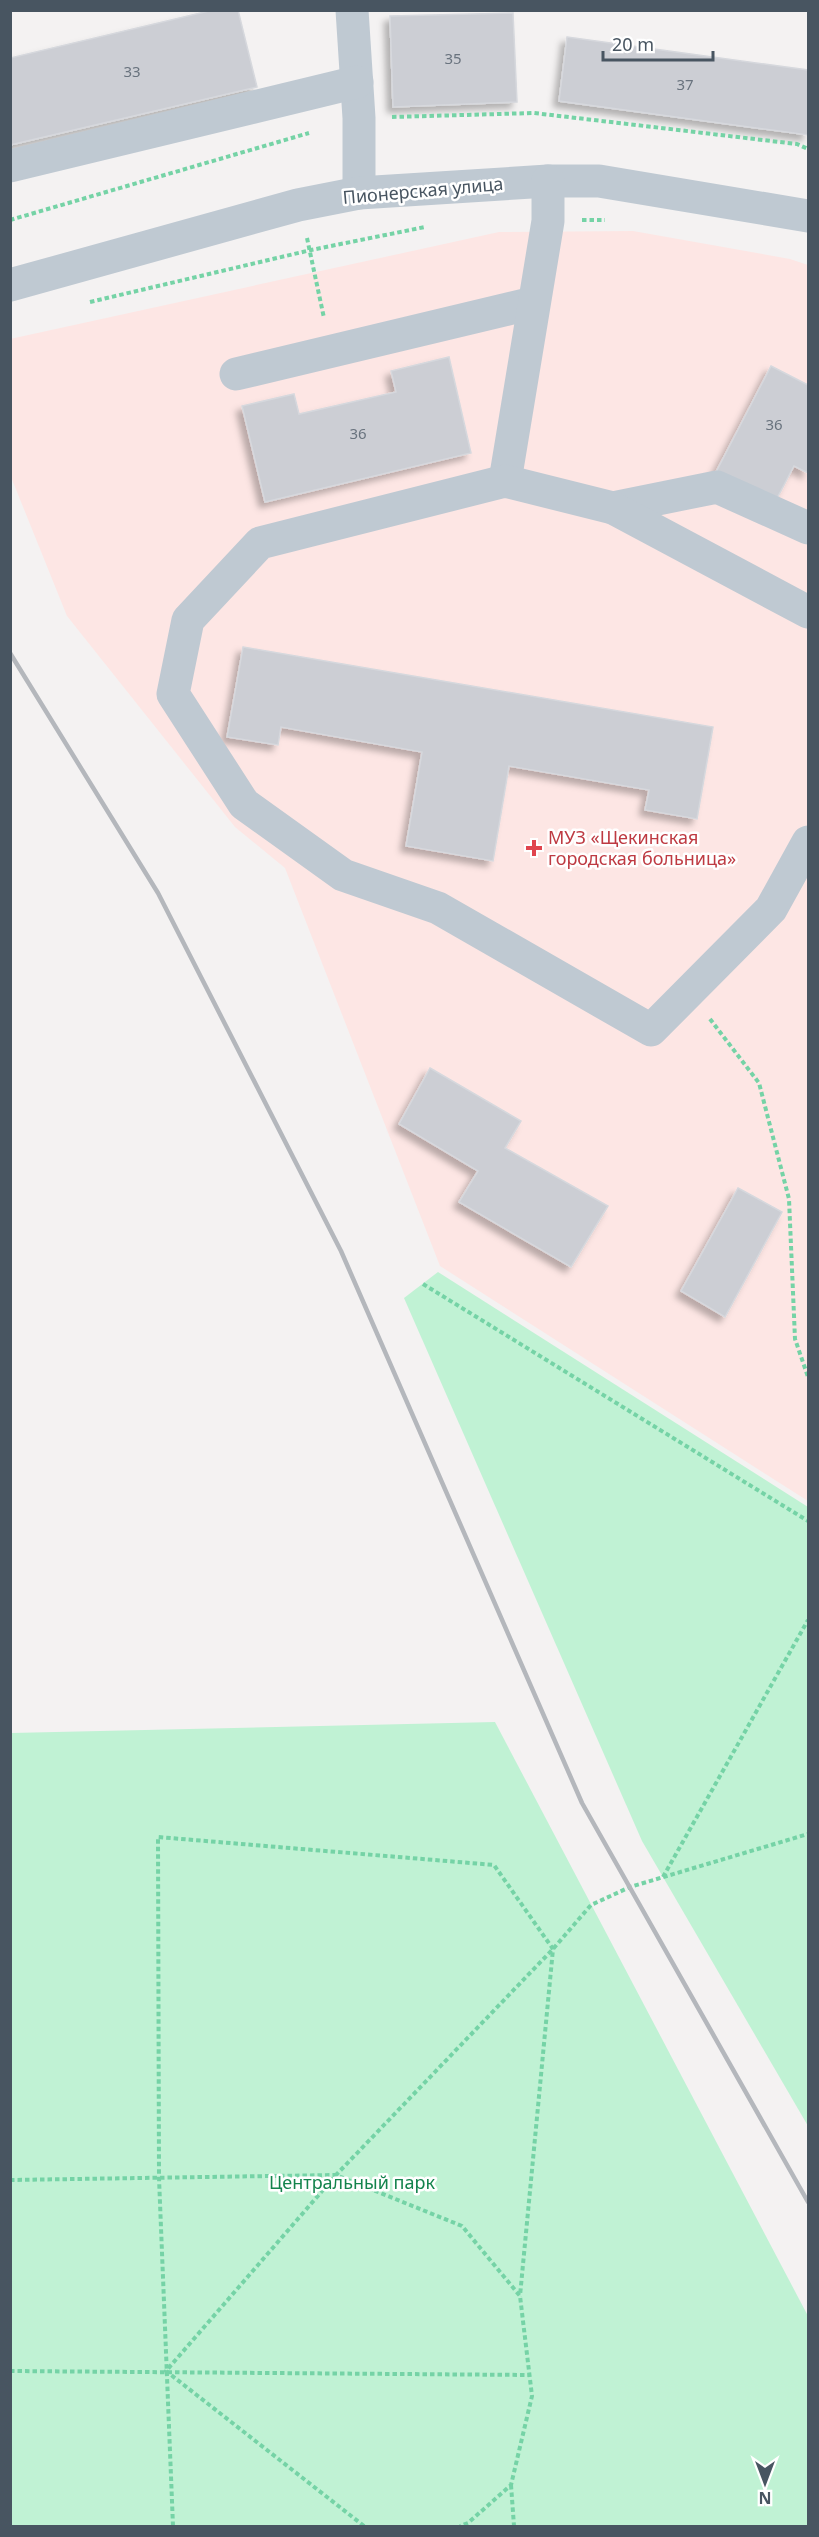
<svg xmlns="http://www.w3.org/2000/svg" width="819" height="2537" font-family="'Noto Sans',sans-serif">
<style>
.medical{fill:#fde6e4}
.green{fill:#c0f2d4}
.building{fill:#ccced4;stroke:#d6d8dd;stroke-width:1.5;filter:url(#shadow)}
.lines{fill:none;stroke-linecap:round;stroke-linejoin:round}
.path{stroke:#75d3a6;stroke-width:4;stroke-dasharray:4.5 3;stroke-linecap:butt}
.minor{stroke:#bfc9d2;stroke-width:33}
.rail{stroke:#b4b7bc;stroke-width:4.5}
.health-dot{fill:#e0444e;stroke:#fff;stroke-width:2}
.labels{text-anchor:middle;stroke-width:5;stroke-linejoin:round;paint-order:stroke}
.number-label{font-size:15px;fill:#69737e}
.street-label{font-size:18px;fill:#485561;stroke:#fff}
.health-label{font-size:18px;fill:#be3a42;stroke:#fff;text-anchor:start}
.park-label{font-size:18px;fill:#13834c;stroke:#fff}
</style>
<defs>
<filter id="shadow"><feDropShadow dx="-5.5" dy="5.5" stdDeviation="3" flood-color="#0004"/></filter>
</defs>
<rect width="100%" height="100%" fill="#f4f2f2"/>
<path class="medical" d="M633 231 790 259 808 265V1501L440 1266 285 868 235 827 67 616 11 477 10 339 499 232Z"/>
<g class="green">
<path d="M438 1272 808 1507V2126L642 1841 404 1298Z"/>
<path d="M495 1722 808 2316V2526H11V1733Z"/>
</g>
<g class="building">
<path d="M213 10H238L257 87 10 145V58Z"/>
<path d="M513 13 517 102 393 107 390 16Z"/>
<path d="M567 37 808 70V135L559 101Z"/>
<path d="M449 357 471 453 265 502 242 406 294 394 299 414 396 392 391 371Z"/>
<path d="M771 366 808 385V473L794 466 774 504 715 474Z"/>
<path d="M243 647 713 727 697 819 645 810 649 790 509 766 493 861 406 846 422 752 281 727 278 745 227 737Z"/>
<path d="M430 1068 521 1121 505 1148 608 1206 571 1267 459 1202 478 1171 399 1124Z"/>
<path d="M738 1188 782 1212 725 1317 681 1291Z"/>
</g>
<g class="lines">
<g class="path">
<path d="M392 117 534 113 797 144 808 149"/>
<path d="M10 220 309 133"/>
<path d="M582 220H605"/>
<path d="M307 238 324 318"/>
<path d="M90 302 311 250 425 227"/>
<path d="M710 1019 759 1083 789 1199 795 1339 808 1377"/>
<path d="M423 1284 808 1521"/>
<path d="M663 1877 808 1620"/>
<path d="M10 2180 336 2175 462 2226 520 2296 532 2396 511 2485 468 2523 460 2526"/>
<path d="M10 2371 530 2375"/>
<path d="M511 2485 514 2526"/>
<path d="M173 2526 159 2178 158 1837 494 1865 553 1949 520 2296"/>
<path d="M364 2526 166 2371 336 2175 553 1949 591 1905 630 1887 808 1834"/>
</g>
<g class="minor">
<path d="M352 10 359 118V193"/>
<path d="M10 166 357 82"/>
<path d="M10 285 298 205 359 193 548 181H599L808 216"/>
<path d="M236 374 533 303"/>
<path d="M505 481 548 221V181"/>
<path d="M613 508 717 487 808 528"/>
<path d="M808 612 613 508 505 481 260 543 188 620 173 694 244 804 343 875 438 908 651 1030 771 909 808 842"/>
</g>
<path class="rail" d="M10 653 158 893 341 1251 582 1803 808 2202"/>
</g>
<path class="health-dot" d="M531 839h6v6h6v6h-6v6h-6v-6h-6v-6h6z"/>
<g class="labels">
<g class="number-label">
<text x="453" y="64">35</text>
<text x="132" y="77">33</text>
<text x="685" y="90">37</text>
<text x="774" y="430">36</text>
<text x="358" y="439">36</text>
</g>
<g class="street-label">
<text transform="translate(423 191) rotate(-5)" y="6">Пионерская улица</text>
</g>
<g class="health-label">
<text x="548" y="844">МУЗ «Щекинская<tspan x="548" dy="21">городская больница»</tspan></text>
</g>
<g class="park-label">
<text x="352" y="2189">Центральный парк</text>
</g>
</g>
<rect width="819" height="2537" fill="none" stroke="#485561" stroke-width="24"/>
<g transform="translate(765 2483) rotate(180)" stroke="#ffffff" stroke-width="4.5" paint-order="stroke">
<path d="M0-4.5L10 22L0 15L-10 22Z" fill="#485561"/>
<text y="-9" font-size="16" font-weight="bold" text-anchor="middle" fill="#485561">N</text>
</g>
<path d="M603 51v9h110v-9" fill="none" stroke="#485561" stroke-width="3"/>
<text x="612" y="51" font-size="18" fill="#485561" stroke="#ffffff" stroke-width="4.5" paint-order="stroke">20 m</text>
</svg>
